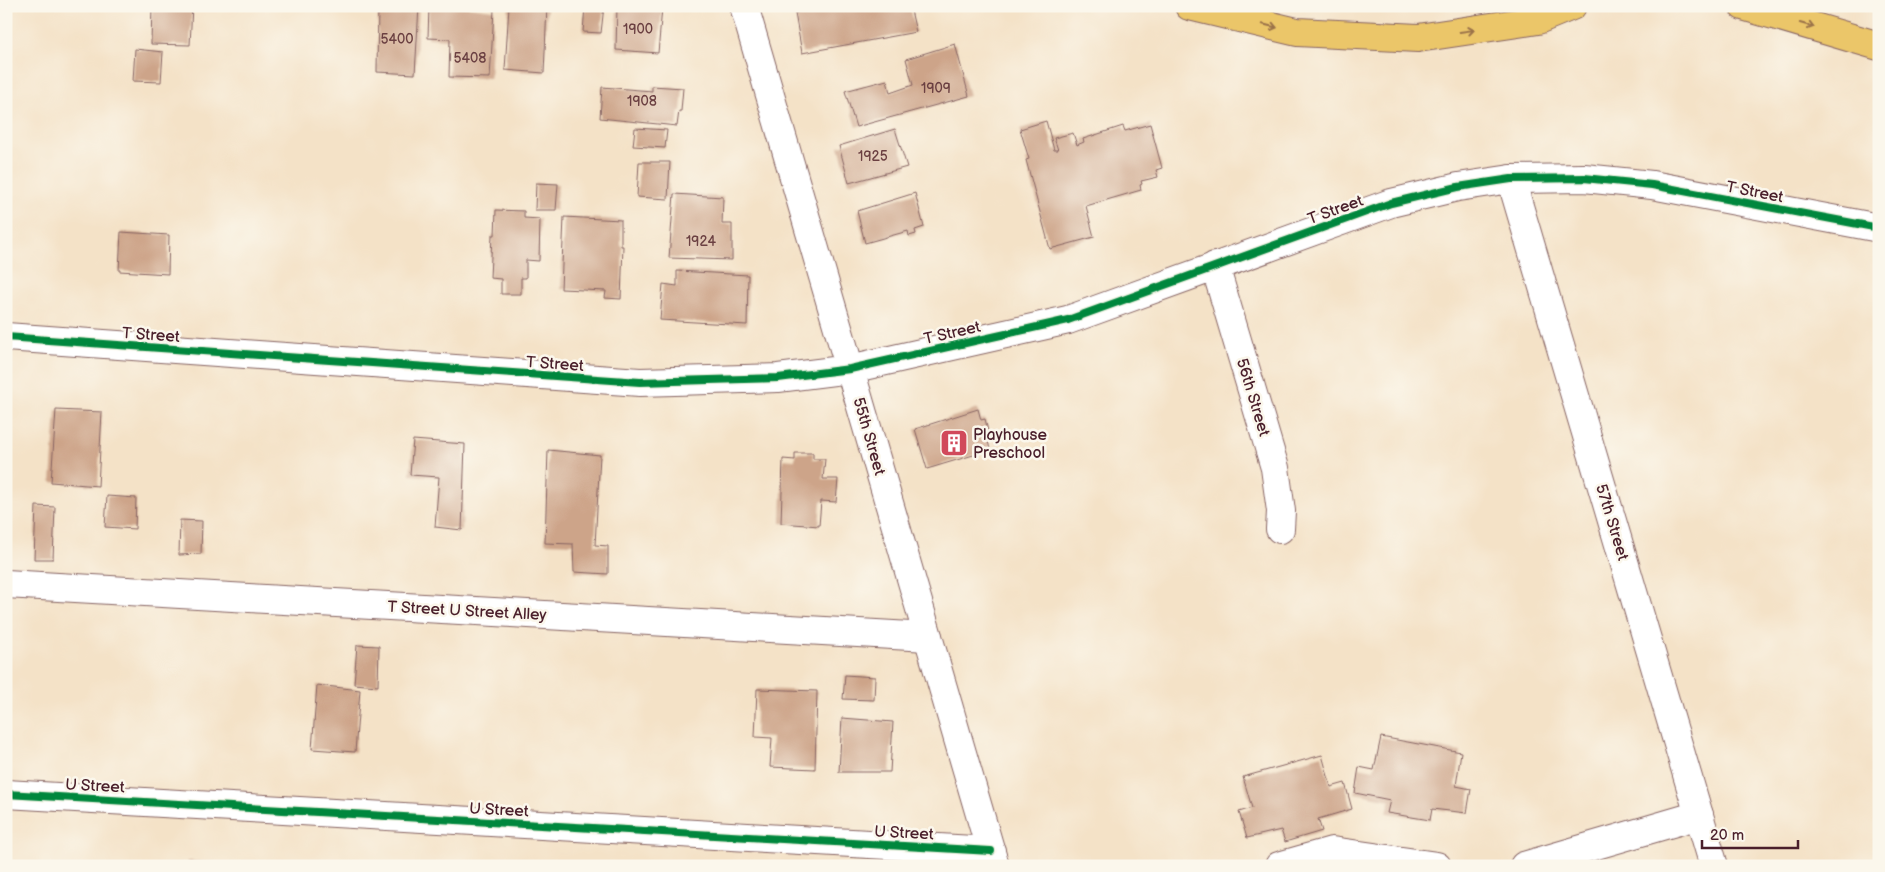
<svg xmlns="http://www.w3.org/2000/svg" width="1885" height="872" font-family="'Balsamiq Sans',sans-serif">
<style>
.building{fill:#cda489}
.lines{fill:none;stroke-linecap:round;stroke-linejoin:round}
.minor-casing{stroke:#866362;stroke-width:30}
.highway-casing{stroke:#866362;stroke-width:30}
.minor{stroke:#fff;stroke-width:28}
.highway{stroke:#ebc669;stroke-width:28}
.cycleway-casing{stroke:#fbf7ec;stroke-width:11}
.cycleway{stroke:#00873e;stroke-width:8}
.oneway{stroke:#9a724a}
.labels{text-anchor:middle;stroke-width:5;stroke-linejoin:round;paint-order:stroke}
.number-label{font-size:14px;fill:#6b4042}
.street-label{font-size:16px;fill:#4a1f2b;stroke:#fbf7ec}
.poi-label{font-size:16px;fill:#4a1f2b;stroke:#fbf7ec;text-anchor:start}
</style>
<rect width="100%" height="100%" fill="#fbf7ec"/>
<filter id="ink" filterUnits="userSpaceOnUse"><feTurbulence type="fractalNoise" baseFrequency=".02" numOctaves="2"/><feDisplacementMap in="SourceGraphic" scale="10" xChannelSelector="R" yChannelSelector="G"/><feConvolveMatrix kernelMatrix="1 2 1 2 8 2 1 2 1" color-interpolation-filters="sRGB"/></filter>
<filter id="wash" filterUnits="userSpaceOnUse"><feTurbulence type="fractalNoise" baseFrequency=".0096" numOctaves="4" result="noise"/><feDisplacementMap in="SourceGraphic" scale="20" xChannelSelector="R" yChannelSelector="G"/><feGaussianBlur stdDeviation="1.12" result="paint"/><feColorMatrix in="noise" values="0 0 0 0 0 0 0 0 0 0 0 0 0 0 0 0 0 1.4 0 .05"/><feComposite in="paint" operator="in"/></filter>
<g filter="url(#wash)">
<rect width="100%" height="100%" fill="#f4e2c7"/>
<g id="blocks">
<g class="building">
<path d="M152 6H192L190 45 151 44Z"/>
<path d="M378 6H419L415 74 377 72Z"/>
<path d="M429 6H462L494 10 490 78 449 77 450 39 428 38Z"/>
<path d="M509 6H547L544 73 505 70Z"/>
<path d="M585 6H604L601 33 583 32Z"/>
<path d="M617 6 662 8 658 53 616 50Z"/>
<path d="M804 6H910L916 32 802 53 795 13 804 9Z"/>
<path d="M955 44 969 96 856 127 845 91 887 80 890 93 913 85 906 59Z"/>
<path d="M135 49 163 52 161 82 133 81Z"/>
<path d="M652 86 683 88 681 111H679L677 126 600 118 602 87 652 91Z"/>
<path d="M1046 121 1054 150H1058L1054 138 1073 133 1077 145 1084 142 1083 139 1123 126 1125 131 1150 124 1162 168 1156 170 1158 177 1141 181 1142 184 1140 185 1141 190 1086 206 1094 237 1050 249 1026 160 1029 159 1020 129Z"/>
<path d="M635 128 667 130 665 148 633 146Z"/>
<path d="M895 129 907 167 849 183 839 146Z"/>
<path d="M639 162H670L668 199 637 197Z"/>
<path d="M536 183 558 184 556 210H535Z"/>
<path d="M915 193 924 227 915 230 916 234 909 236 908 231 865 243 857 211Z"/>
<path d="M674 194 723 197 722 224H732V260L669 258Z"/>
<path d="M496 210 524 211V218L540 219 539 261 526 260V278H521V294H501V279L490 278 492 235H495Z"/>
<path d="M564 217 621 220V246H623L621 299 605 298 606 291 561 289Z"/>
<path d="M121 232 169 235 168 274 119 271Z"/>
<path d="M677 271 748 275 747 325 660 320 663 284 677 286Z"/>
<path d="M978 409 981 420 985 419 989 435 987 436 990 450 927 469 915 429Z"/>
<path d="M56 410 102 412 98 486 51 482Z"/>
<path d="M413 440 465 444 462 530 435 527 439 477 410 475Z"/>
<path d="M548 450 600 455 595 545 608 546V574L574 572 573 544 545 543Z"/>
<path d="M795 453H813V459H825L823 479H838L836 502 821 501 819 526 781 523 783 459 795 460Z"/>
<path d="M107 496 136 498 135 529 105 527Z"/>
<path d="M36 506 55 507 53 559H34Z"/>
<path d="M180 520 202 521 201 554 179 555Z"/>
<path d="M357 645 379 646 378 686 354 684Z"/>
<path d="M845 675 875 677 874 700 843 699Z"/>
<path d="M317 685 360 690 355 752 312 749Z"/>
<path d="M757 689 817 691 815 769 770 767 772 738 755 737Z"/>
<path d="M842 718 893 722 890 772H839Z"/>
<path d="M1381 737 1461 752 1456 786 1471 789 1467 813 1432 809 1430 820 1387 813 1390 800 1355 793 1359 767 1374 770Z"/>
<path d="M1322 755 1331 787 1345 783 1352 809 1318 819 1322 831 1285 842 1281 830 1247 838 1239 812 1252 808 1243 777Z"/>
<path d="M188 861 230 864V866H188Z"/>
</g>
</g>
</g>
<g filter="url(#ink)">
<use href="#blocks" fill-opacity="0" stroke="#866362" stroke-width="1"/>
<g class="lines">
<defs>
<g id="minor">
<path d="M744 6 995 866"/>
<path d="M1511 179 1714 866"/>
<path d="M1215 266 1275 468 1281 511 1280 529"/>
<path d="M6 337 640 382 778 378 850 369 1068 320 1391 203 1458 187 1511 179 1584 178 1652 185 1879 228"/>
<path d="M6 584 928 637"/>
<path d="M6 794 991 851"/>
<path d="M1279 866 1332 851 1437 866"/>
<path d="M1524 866 1699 815"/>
</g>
<g id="highway">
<path d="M1189 6 1297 32 1418 38 1538 20 1572 6"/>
<path d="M1743 6 1879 46"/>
</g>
</defs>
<use href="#minor" class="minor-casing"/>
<use href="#highway" class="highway-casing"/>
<use href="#minor" class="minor"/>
<use href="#highway" class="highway"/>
<defs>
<g id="cycleway">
<path d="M6 337 640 382 778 378 850 369 1068 320 1391 203 1458 187 1511 179 1584 178 1652 185 1879 228"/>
<path d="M6 794 991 851"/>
</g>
</defs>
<use href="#cycleway" class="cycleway-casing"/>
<use href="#cycleway" class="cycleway"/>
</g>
<defs><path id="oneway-shaft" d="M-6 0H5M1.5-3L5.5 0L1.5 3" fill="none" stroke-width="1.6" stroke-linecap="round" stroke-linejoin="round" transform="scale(1.25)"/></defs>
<g class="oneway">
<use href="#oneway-shaft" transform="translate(1807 25) rotate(16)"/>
<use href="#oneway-shaft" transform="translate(1270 26) rotate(14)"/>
<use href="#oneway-shaft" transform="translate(1467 31) rotate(-8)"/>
</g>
</g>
<defs>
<symbol id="building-square" viewBox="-11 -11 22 22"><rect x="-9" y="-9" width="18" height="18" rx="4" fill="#d1495b" stroke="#fbf7ec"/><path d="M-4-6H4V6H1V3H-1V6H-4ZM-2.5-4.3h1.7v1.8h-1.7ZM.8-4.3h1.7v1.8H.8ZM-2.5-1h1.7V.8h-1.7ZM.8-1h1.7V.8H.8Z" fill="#fff"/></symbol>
</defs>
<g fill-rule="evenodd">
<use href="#building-square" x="938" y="427" width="32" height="32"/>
</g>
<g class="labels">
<g class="number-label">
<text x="638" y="34">1900</text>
<text x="397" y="44">5400</text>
<text x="470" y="63">5408</text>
<text x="936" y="93">1909</text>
<text x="642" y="106">1908</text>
<text x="873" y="161">1925</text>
<text x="701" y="246">1924</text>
</g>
<g class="street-label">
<text transform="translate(1755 191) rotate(11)" y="6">T Street</text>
<text transform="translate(1335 209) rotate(-20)" y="6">T Street</text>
<text transform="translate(952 332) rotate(-13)" y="6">T Street</text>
<text transform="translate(151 334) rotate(4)" y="6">T Street</text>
<text transform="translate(555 363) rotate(4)" y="6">T Street</text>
<text transform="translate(1254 397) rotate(73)" y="6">56th Street</text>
<text transform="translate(870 436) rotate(74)" y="6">55th Street</text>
<text transform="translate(1613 522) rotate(73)" y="6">57th Street</text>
<text transform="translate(467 610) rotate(3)" y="6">T Street U Street Alley</text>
<text transform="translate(95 785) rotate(3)" y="6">U Street</text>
<text transform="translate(499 809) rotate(3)" y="6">U Street</text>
<text transform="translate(904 832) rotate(3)" y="6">U Street</text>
</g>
<g class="poi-label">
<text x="973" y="440">Playhouse<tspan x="973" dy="18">Preschool</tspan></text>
</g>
</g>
<rect width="1885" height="872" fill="none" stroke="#fbf7ec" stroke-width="25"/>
<path d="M1702 840v8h96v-8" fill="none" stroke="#4a1f2b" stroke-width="2.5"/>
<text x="1710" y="840" font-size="15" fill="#4a1f2b" stroke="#fbf7ec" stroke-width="4" paint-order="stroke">20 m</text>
</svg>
